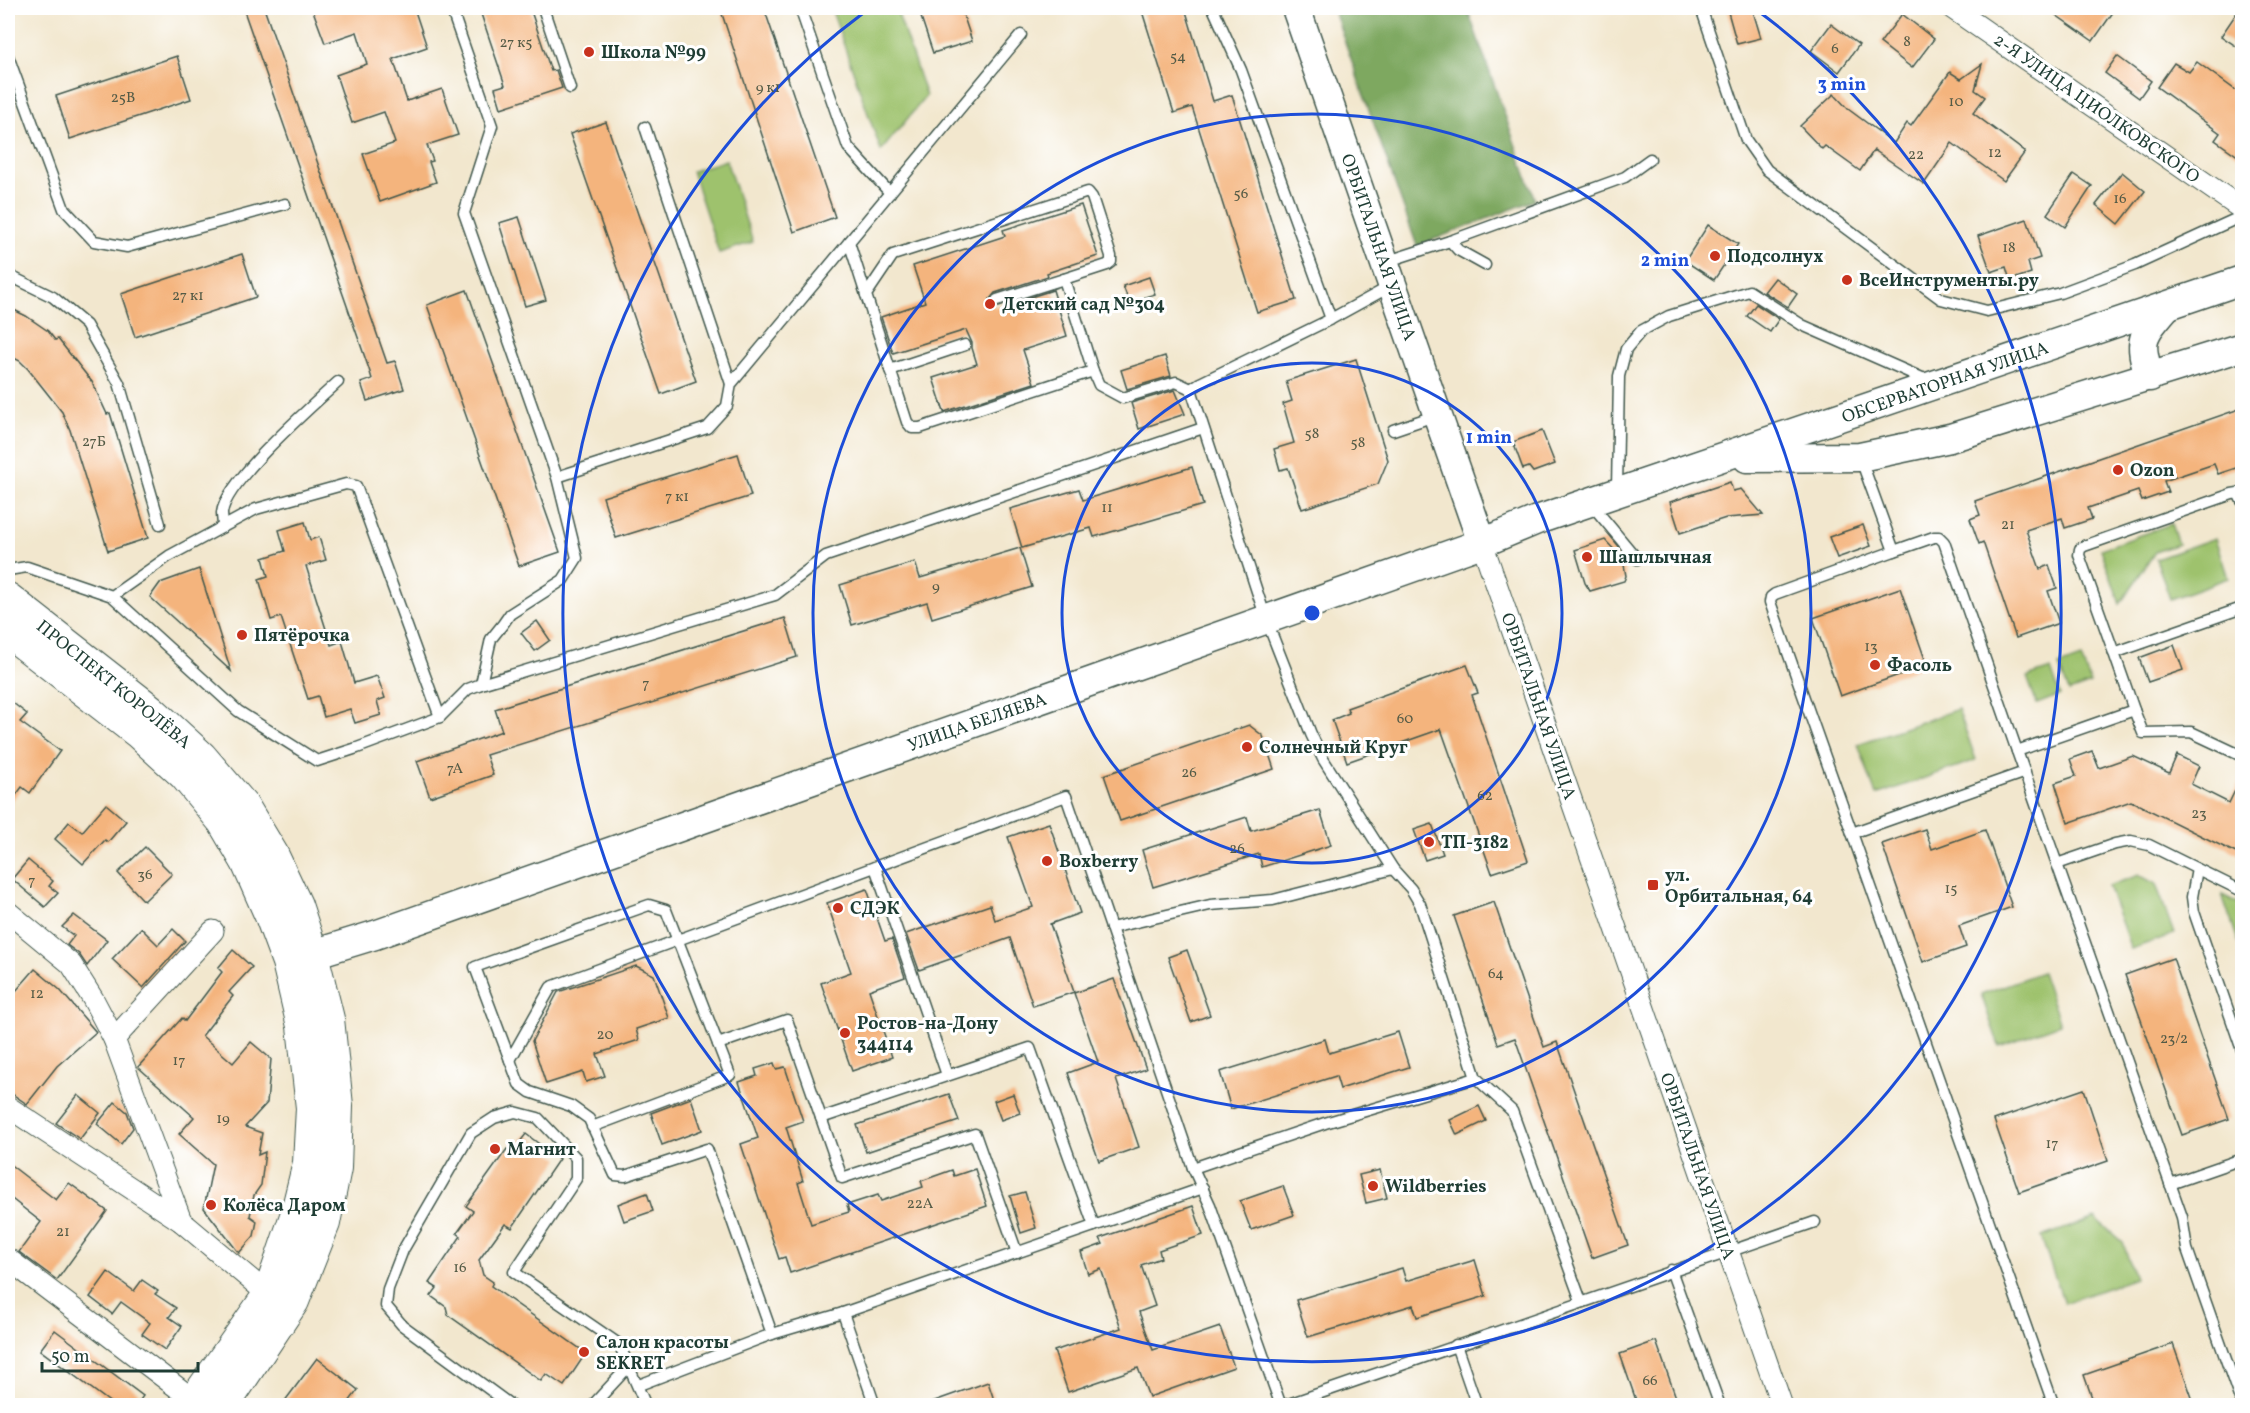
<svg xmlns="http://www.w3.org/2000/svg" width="2250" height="1413" font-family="Vollkorn,serif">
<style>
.green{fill:#9ec26d;stroke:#5e8050;stroke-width:1.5}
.forest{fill:#7ea860;stroke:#4e724a;stroke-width:1.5}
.building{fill:#f4b47d}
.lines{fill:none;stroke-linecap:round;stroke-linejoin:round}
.lane-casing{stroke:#3f564b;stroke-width:13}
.street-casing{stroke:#3f564b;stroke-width:23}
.secondary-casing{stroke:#3f564b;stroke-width:31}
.primary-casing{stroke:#3f564b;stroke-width:34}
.lane{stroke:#fff;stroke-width:10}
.street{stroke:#fff;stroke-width:21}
.secondary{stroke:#fff;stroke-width:28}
.primary{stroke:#fff;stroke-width:32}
.ring{fill:none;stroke:#1d4ed8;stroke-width:3}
.poi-dot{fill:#c8321e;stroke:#fff;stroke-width:2}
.labels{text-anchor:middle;stroke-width:6;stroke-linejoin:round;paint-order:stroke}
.number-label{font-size:15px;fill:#545b46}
.poi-label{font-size:18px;font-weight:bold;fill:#1f3d34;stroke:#fff;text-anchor:start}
.street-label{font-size:18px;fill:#1f3d34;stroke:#fff}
.centre{fill:#1d4ed8;stroke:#fff;stroke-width:3}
.ring-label{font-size:18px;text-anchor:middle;font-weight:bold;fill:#1d4ed8;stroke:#fff;stroke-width:6;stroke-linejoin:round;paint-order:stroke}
</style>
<rect width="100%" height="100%" fill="#fff"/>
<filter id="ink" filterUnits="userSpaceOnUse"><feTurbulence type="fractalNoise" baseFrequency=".0167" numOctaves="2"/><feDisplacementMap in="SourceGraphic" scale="12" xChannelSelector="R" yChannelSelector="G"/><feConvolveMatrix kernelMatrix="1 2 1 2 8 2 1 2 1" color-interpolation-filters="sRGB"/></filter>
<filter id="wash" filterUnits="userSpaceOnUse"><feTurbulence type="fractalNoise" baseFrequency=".008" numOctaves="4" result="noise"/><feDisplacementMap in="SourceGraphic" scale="24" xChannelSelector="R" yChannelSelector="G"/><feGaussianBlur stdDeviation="1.35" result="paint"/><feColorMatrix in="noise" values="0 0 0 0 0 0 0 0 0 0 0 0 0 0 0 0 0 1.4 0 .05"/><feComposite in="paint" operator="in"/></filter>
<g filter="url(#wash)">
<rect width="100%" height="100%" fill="#f2e7ce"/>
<g class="green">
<path d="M831 8H896L926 96 881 151Z"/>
<path d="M726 160 753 242 719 253 692 171Z"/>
<path d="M2171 524 2178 544 2155 552 2120 604 2101 549Z"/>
<path d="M2215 538 2228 578 2170 599 2156 559Z"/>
<path d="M2081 658 2091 684 2069 692 2059 666Z"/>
<path d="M2051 669 2060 695 2037 704 2027 677Z"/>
<path d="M1958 709 1976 760 1876 795 1858 744Z"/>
<path d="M2139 875 2156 884 2174 934 2131 949 2108 886Z"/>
<path d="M2222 895 2242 905V952Z"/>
<path d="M2042 972 2060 1024 1999 1046 1981 994Z"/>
<path d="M2095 1218 2123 1243 2135 1278 2064 1303 2041 1237Z"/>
</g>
<path class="forest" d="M1333 8H1467L1535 200 1417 246Z"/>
<g id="blocks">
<g class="building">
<path d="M243 8H264L387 363 395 361 404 389 367 401 361 383 372 379 369 369Z"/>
<path d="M312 8H414L427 47 393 59 407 101 442 89 458 135 427 145 433 161 429 162 436 182 380 202 363 154 395 143 384 112 352 123 336 75 367 64 357 32 325 43Z"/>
<path d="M479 8H530L551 71 556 70 562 88 501 108 495 88 505 85Z"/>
<path d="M720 8H764L835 217 794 232Z"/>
<path d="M918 8H961L972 41 933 53Z"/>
<path d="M1141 8H1185L1213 101 1232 95 1296 300 1257 312 1192 107 1174 113Z"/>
<path d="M1742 8H1752L1761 38 1737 44 1728 12Z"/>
<path d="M2046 8H2116L2093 41Z"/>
<path d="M2240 8H2242V50L2221 36Z"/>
<path d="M1902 14 1934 39 1912 68 1880 43Z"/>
<path d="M1831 24 1859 45 1839 72 1811 51Z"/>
<path d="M177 56 191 99 70 139 56 96Z"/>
<path d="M2117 56 2151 81 2139 98 2105 73Z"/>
<path d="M2197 62 2242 95V159L2215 140 2220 133 2157 87 2174 63 2189 72Z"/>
<path d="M1982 64 1975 90 1985 97 1973 113 2025 152 2004 181 1952 143 1924 184 1874 150 1860 171 1825 146 1822 149 1800 126 1834 94 1848 109 1894 143 1907 123 1911 126 1950 72 1961 79Z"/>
<path d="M606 122 696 381 661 394 570 134Z"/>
<path d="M2122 172 2145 191 2119 224 2096 205Z"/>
<path d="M2074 174 2092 186 2065 227 2047 214Z"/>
<path d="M1081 205 1098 256 1047 273 1048 276 995 293 990 299 992 306 999 307 1053 290 1067 336 1023 350 1034 383 944 412 933 378 977 364 972 348V343L966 330 893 353 881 317 925 302 913 266 1005 236 1003 230Z"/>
<path d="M519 217 546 300 525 306 499 223Z"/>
<path d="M2027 219 2040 258 2028 262 2031 273 2010 280 2006 267 1991 272 1978 236Z"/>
<path d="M1708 225 1738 244 1714 280 1685 261Z"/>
<path d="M242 254 256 297 135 337 121 294Z"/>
<path d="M1149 277 1155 294 1129 302 1123 286Z"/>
<path d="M1775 278 1797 294 1788 307 1764 292Z"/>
<path d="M467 290 560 552 519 566 427 305Z"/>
<path d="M1756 304 1779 319 1770 332 1747 316Z"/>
<path d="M8 307 26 316 48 331 55 340 58 339 92 382 107 414 110 413 148 538 108 551 70 430 62 412 28 369 20 361 8 355Z"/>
<path d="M1165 356 1171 376 1127 389 1121 370Z"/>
<path d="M1356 359 1388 460 1378 484 1302 509 1288 468 1280 470 1274 449 1294 443 1283 404 1292 401 1286 381Z"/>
<path d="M1175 390 1185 414 1139 429 1131 403Z"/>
<path d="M2242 408V466L2218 474 2214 464 2164 481 2168 492 2142 501 2138 491 2088 508 2092 519 2065 528 2062 518 2026 530 2040 569 2049 565 2057 588 2048 591 2059 623 2016 638 1983 542 1979 544 1970 519 1980 515 1975 501Z"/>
<path d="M1542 431 1555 464 1533 472 1529 467 1523 469 1513 442Z"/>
<path d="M738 454 751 496 616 538 603 497Z"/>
<path d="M1192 467 1203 505 1094 537 1091 528 1022 548 1010 509 1079 489 1083 500Z"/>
<path d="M1730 482 1733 491 1741 489 1763 515 1726 518 1680 533 1670 502Z"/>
<path d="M305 522 310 540 319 537 326 560 306 566 331 645 342 641 354 683 377 676 385 698 377 701 381 715 355 723 350 709 324 717 318 696 308 699 281 617 271 620 259 579 268 576 263 558 285 551 279 530Z"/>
<path d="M1863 525 1871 546 1837 558 1829 537Z"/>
<path d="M1605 540 1623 559 1626 576 1624 581 1590 591 1585 583 1575 550Z"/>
<path d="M1020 548 1032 587 932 618 927 602 852 625 840 585 915 562 920 578Z"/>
<path d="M199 569 231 671 150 597 160 583Z"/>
<path d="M1900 588 1927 665 1840 696 1813 618Z"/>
<path d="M785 618 797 657 486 755 493 775 430 797 417 761 502 731 495 709Z"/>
<path d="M537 621 550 640 535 651 521 633Z"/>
<path d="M2174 645 2183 670 2148 682 2139 658Z"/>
<path d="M1467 665 1478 693 1472 695 1528 861 1492 873 1441 729 1347 762 1332 720 1349 713 1347 708Z"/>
<path d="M8 699 27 714 20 722 60 751 30 793 22 787 8 806Z"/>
<path d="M1249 725 1263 736 1274 769 1120 821 1104 775Z"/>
<path d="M2092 751 2099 768 2133 756 2169 773 2177 755 2199 766 2191 784 2229 803 2242 776V856L2131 801 2068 823 2055 783 2076 776 2070 759Z"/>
<path d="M106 804 126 821 108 842 105 840 83 864 55 839 69 822 82 832Z"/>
<path d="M1320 810 1331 845 1262 867 1259 854 1153 887 1142 850 1247 817 1251 831Z"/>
<path d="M1049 823 1080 913 1050 924 1074 992 1033 1006 1010 938 919 970 906 934 990 905 995 920 1033 907 1008 837Z"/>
<path d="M1432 824 1443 854 1425 860 1414 830Z"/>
<path d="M1925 829 1932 849 1985 830 2012 907 1959 926 1966 947 1923 962 1882 844Z"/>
<path d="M145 847 172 874 144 901 118 873Z"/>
<path d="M28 860 53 881 49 886 58 893 45 907 12 879Z"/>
<path d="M867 889 885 941 892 939 905 977 869 990 892 1057 852 1071 821 983 851 972 827 903Z"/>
<path d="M1494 902 1544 1047 1557 1042 1628 1245 1592 1258 1515 1038 1498 1044 1454 916Z"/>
<path d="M74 915 107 940 87 966 79 954 67 945 74 936 62 927Z"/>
<path d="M141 928 158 945 173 929 185 941 143 988 112 959Z"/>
<path d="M233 950 252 967 229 992 233 996 202 1036 233 1063 251 1042 271 1059 267 1103 245 1127 262 1133 258 1155 265 1152 261 1185 254 1195 250 1216 257 1221 254 1236 239 1253 204 1208 213 1164 179 1134 194 1117 138 1067 182 1018 185 1021 222 972 218 968Z"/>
<path d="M1187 950 1210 1015 1191 1022 1168 957Z"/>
<path d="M2173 958 2229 1119 2182 1135 2125 975Z"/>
<path d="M636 966 654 975 669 1018 636 1029 639 1040 597 1054 605 1076 586 1082 583 1072 546 1084 532 1041 558 992Z"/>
<path d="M35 969 60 990 96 1032 57 1066 27 1104 8 1091V1000Z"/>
<path d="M1114 979 1146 1069 1116 1079 1139 1147 1099 1161 1068 1073 1098 1062 1074 993Z"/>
<path d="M1398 1032 1409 1067 1340 1089 1336 1076 1231 1109 1220 1072 1325 1039 1329 1053Z"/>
<path d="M774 1063 776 1069 785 1067 803 1121 786 1127 803 1181 798 1183 811 1224 849 1212 847 1205 878 1195 881 1201 923 1187 921 1181 952 1170 954 1176 975 1169 987 1206 790 1273 785 1257 779 1259 741 1144 758 1138 739 1082 757 1076 755 1069Z"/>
<path d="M2084 1089 2108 1161 2019 1192 1994 1120Z"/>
<path d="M949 1094 959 1121 866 1152 857 1125Z"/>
<path d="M1013 1094 1020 1113 1001 1120 994 1101Z"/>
<path d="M78 1095 100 1113 80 1139 56 1123Z"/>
<path d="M691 1098 702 1130 662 1145 651 1113Z"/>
<path d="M115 1102 127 1112 133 1128 121 1144 97 1124Z"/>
<path d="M1479 1106 1486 1121 1457 1135 1450 1120Z"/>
<path d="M526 1134 559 1159 512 1228 505 1224 479 1260 483 1275 493 1282 491 1286 586 1353 564 1386 546 1374 541 1381 448 1315 446 1307 431 1296 437 1288 429 1283 461 1236 457 1233 473 1211 466 1206 507 1149 512 1152Z"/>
<path d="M8 1163 56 1200 69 1183 107 1211 57 1280 19 1252 41 1222 8 1196Z"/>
<path d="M1380 1170 1387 1198 1366 1203 1359 1175Z"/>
<path d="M1283 1186 1294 1215 1251 1230 1240 1201Z"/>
<path d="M1025 1192 1036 1228 1021 1233 1010 1196Z"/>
<path d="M647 1193 653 1211 624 1221 618 1204Z"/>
<path d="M1193 1206 1203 1235 1159 1250 1161 1258 1141 1265 1155 1306 1139 1312 1153 1350 1220 1327 1234 1367 1149 1397 1138 1368 1068 1392 1054 1351 1121 1328 1101 1269 1088 1274 1081 1252 1103 1244 1100 1238Z"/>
<path d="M1475 1260 1486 1296 1417 1317 1413 1305 1308 1337 1296 1300 1402 1268 1406 1281Z"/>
<path d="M108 1272 134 1291 142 1280 158 1291 155 1294 176 1308 169 1317 182 1326 165 1350 142 1334 150 1323 121 1302 112 1314 90 1297Z"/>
<path d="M55 1330 143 1396 136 1406H115L40 1350Z"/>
<path d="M1656 1341 1679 1406H1638L1620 1354Z"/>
<path d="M2173 1344 2195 1406H2095L2084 1375Z"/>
<path d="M317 1358 358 1390 346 1406H281Z"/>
<path d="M988 1382 996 1406H930L929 1403Z"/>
</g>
</g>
</g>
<g filter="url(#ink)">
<use href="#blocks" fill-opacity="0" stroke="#3f564b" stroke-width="1.5"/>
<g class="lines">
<defs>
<g id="lane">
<path d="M451 8 492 126 464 213 557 477 577 558 563 580 510 614 503 624 491 639 481 684"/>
<path d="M543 8 570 88"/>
<path d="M800 8 848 147 890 193"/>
<path d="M1213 8 1241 70 1331 319 1391 286"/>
<path d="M1701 8 1746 140 1767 170 1941 299 1987 311 2060 293 2135 265 2242 216"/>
<path d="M8 56 64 209 94 241 127 247 285 204"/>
<path d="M645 127 731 384"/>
<path d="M1088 192 1092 197 1111 256V262L1107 265 1064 279 1093 371 920 428H912L907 422 866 295 893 255Z"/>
<path d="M1450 241 1625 177 1650 159"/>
<path d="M849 242 866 295"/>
<path d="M1385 262 1450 241 1458 250 1485 265"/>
<path d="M8 275 53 297 86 325 119 383 160 524"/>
<path d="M997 300 1064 279"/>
<path d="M1331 319 1200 383 1191 389 1266 619 1311 734 1323 759 1393 869 1411 889 1420 904 1476 1078 1512 1111 1581 1301"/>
<path d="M890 370 965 345"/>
<path d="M1093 371 1099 385 1123 398 1176 382 1191 389"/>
<path d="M1393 430 1437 415"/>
<path d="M1860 457 1894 551 1934 537H1939L1944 542 2017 751 2134 710 2114 653 2242 608"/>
<path d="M557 477 707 428 727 406 731 384 1021 35"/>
<path d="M1617 489 1619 376 1626 349 1641 331 1669 316 1749 291 1802 325 1929 381"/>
<path d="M1592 505 1637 559"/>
<path d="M223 527C223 522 222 517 222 513 225 482 313 405 338 382"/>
<path d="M1894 551 1775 594 1771 597 1770 602 1852 833 2025 772"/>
<path d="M8 570 27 567 112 596 169 556 256 509 346 484 356 486 440 717"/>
<path d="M112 596 238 711 317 761 357 748 440 717 468 689 481 684 775 595 826 556 1203 428"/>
<path d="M2114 653 2079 555 2080 549 2084 546 2232 494 2238 493 2242 501"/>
<path d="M2134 710 2143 733 2191 732 2242 756"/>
<path d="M2017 751 2182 1217 2187 1249 2242 1405"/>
<path d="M1852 833 2054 1406"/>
<path d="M2057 864 2115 844 2131 841 2149 845 2242 891"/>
<path d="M875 867 947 1075"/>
<path d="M2197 869 2192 897 2194 912 2242 1050"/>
<path d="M1111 928 1210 905 1273 900 1393 869"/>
<path d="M718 1044 787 1020 842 1178 975 1134 1017 1253"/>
<path d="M510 1060 551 987 1066 796 1193 1168 1210 1205 1281 1406"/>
<path d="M821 1118 1030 1048 1094 1226"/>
<path d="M592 1127 730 1075 666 910 649 905 475 967 519 1084 530 1092 571 1106 589 1119 615 1175 625 1176 707 1149 772 1334"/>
<path d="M1193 1168 1325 1123 1476 1078"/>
<path d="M2170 1184 2242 1159"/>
<path d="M1671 1270 1720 1406"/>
<path d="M843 1313 875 1406"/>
<path d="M1456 1345 1477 1406"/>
<path d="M639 1385 772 1334 843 1313 1203 1188"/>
<path d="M512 1406 402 1325 386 1306 388 1289 403 1250 471 1133 494 1118 515 1112 538 1118 576 1158V1179L514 1272 619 1344 646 1406"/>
<path d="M592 1406 629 1366"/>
<path d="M1283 1406 1815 1222"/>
</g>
<g id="street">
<path d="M1952 8 2242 209"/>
<path d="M1482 543 1782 1406"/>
<path d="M8 912 71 964 93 999 114 1039 181 1221"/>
<path d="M114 1039 213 931"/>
<path d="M8 1107 181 1221 269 1295"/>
<path d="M8 1259 195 1401"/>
</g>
<g id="secondary">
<path d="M1296 8 1482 543"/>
<path d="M2150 377C2137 340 2142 335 2167 306"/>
<path d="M1747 458 1860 457 1950 438 2242 347"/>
<path d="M290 961 375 935 1482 543 1537 520 2242 280"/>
</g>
<g id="primary">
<path d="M8 599 150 710 201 757 243 806 272 854 296 905 312 954 328 1019 337 1106 335 1168 324 1223 293 1301 223 1406"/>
<path d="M8 631 138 732 185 775 223 821 247 862 271 916 288 962 303 1026 312 1108 309 1163 296 1216 269 1295 191 1406"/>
</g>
</defs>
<use href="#lane" class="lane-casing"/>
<use href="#street" class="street-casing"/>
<use href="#secondary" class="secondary-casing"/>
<use href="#primary" class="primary-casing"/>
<use href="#lane" class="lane"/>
<use href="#street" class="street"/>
<use href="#secondary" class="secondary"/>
<use href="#primary" class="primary"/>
</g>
</g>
<g class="ring">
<circle cx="1312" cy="613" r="250"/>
<circle cx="1312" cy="613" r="499"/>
<path d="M1758 11A749 749 0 1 1 866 11"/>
</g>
<g class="poi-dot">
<circle cx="589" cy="52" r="6"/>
<circle cx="1715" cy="256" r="6"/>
<circle cx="1847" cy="280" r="6"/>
<circle cx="990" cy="304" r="6"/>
<circle cx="2118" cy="470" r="6"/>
<circle cx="1587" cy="557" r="6"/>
<circle cx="242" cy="635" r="6"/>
<circle cx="1875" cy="665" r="6"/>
<circle cx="1247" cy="747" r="6"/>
<circle cx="1429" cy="842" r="6"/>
<circle cx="1047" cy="861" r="6"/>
<rect x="1647" y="879" width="12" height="12" rx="3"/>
<circle cx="838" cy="908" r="6"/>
<circle cx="845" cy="1033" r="6"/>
<circle cx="495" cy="1149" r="6"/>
<circle cx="1373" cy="1186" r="6"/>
<circle cx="211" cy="1205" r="6"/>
<circle cx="584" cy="1352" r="6"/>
</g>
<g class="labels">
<g class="number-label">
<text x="1907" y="46">8</text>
<text x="516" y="47">27 к5</text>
<text x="1835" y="53">6</text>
<text x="1178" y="61">54</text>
<text x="768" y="92">9 к1</text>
<text x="123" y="102">25В</text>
<text x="1956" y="106">10</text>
<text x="1995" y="157">12</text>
<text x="1916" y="159">22</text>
<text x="1241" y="198">56</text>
<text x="2120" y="203">16</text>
<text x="2009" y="252">18</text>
<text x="188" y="300">27 к1</text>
<text x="1312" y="438">58</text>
<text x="94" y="446">27Б</text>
<text x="1358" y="447">58</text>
<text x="677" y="501">7 к1</text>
<text x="1107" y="512">11</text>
<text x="2008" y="529">21</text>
<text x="936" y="591">9</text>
<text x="1871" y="651">13</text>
<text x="646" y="688">7</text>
<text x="1405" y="723">60</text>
<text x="455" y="773">7А</text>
<text x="1189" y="777">26</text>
<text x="1485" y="800">62</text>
<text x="2199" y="818">23</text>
<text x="1237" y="853">26</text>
<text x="145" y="879">36</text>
<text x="32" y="885">7</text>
<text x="1951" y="893">15</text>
<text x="1496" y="978">64</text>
<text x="37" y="998">12</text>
<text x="605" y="1039">20</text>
<text x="2174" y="1043">23/2</text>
<text x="179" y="1065">17</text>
<text x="223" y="1123">19</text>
<text x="2052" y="1148">17</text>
<text x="920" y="1208">22А</text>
<text x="63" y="1236">21</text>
<text x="460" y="1272">16</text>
<text x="1650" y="1385">66</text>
</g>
<g class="poi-label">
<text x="601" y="58">Школа №99</text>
<text x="1727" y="262">Подсолнух</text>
<text x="1859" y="286">ВсеИнструменты.ру</text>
<text x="1002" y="310">Детский сад №304</text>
<text x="2130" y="476">Ozon</text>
<text x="1599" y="563">Шашлычная</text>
<text x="254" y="641">Пятёрочка</text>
<text x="1887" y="671">Фасоль</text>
<text x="1259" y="753">Солнечный Круг</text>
<text x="1441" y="848">ТП-3182</text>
<text x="1059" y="867">Boxberry</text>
<text x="1665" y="881">ул.<tspan x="1665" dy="21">Орбитальная, 64</tspan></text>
<text x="850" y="914">СДЭК</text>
<text x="857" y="1029">Ростов-на-Дону<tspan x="857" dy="21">344114</tspan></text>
<text x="507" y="1155">Магнит</text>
<text x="1385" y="1192">Wildberries</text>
<text x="223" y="1211">Колёса Даром</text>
<text x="596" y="1348">Салон красоты<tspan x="596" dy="21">SEKRET</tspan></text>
</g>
<g class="street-label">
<text transform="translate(2097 108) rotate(35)" y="6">2-Я УЛИЦА ЦИОЛКОВСКОГО</text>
<text transform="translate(1379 247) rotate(71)" y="6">ОРБИТАЛЬНАЯ УЛИЦА</text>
<text transform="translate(1945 382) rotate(-19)" y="6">ОБСЕРВАТОРНАЯ УЛИЦА</text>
<text transform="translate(114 684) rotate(39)" y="6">ПРОСПЕКТ КОРОЛЁВА</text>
<text transform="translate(1539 706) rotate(71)" y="6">ОРБИТАЛЬНАЯ УЛИЦА</text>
<text transform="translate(977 722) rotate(-19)" y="6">УЛИЦА БЕЛЯЕВА</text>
<text transform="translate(1698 1166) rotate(71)" y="6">ОРБИТАЛЬНАЯ УЛИЦА</text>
</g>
</g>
<circle cx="1312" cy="613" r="9" class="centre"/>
<g class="ring-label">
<text x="1842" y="90">3 min</text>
<text x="1665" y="266">2 min</text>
<text x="1489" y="443">1 min</text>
</g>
<rect width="2250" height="1413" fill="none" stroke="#fff" stroke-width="30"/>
<path d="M42 1362v9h156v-9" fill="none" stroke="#1f3d34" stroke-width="3"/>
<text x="51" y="1362" font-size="18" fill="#1f3d34" stroke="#ffffff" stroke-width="4.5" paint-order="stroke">50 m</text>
</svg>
